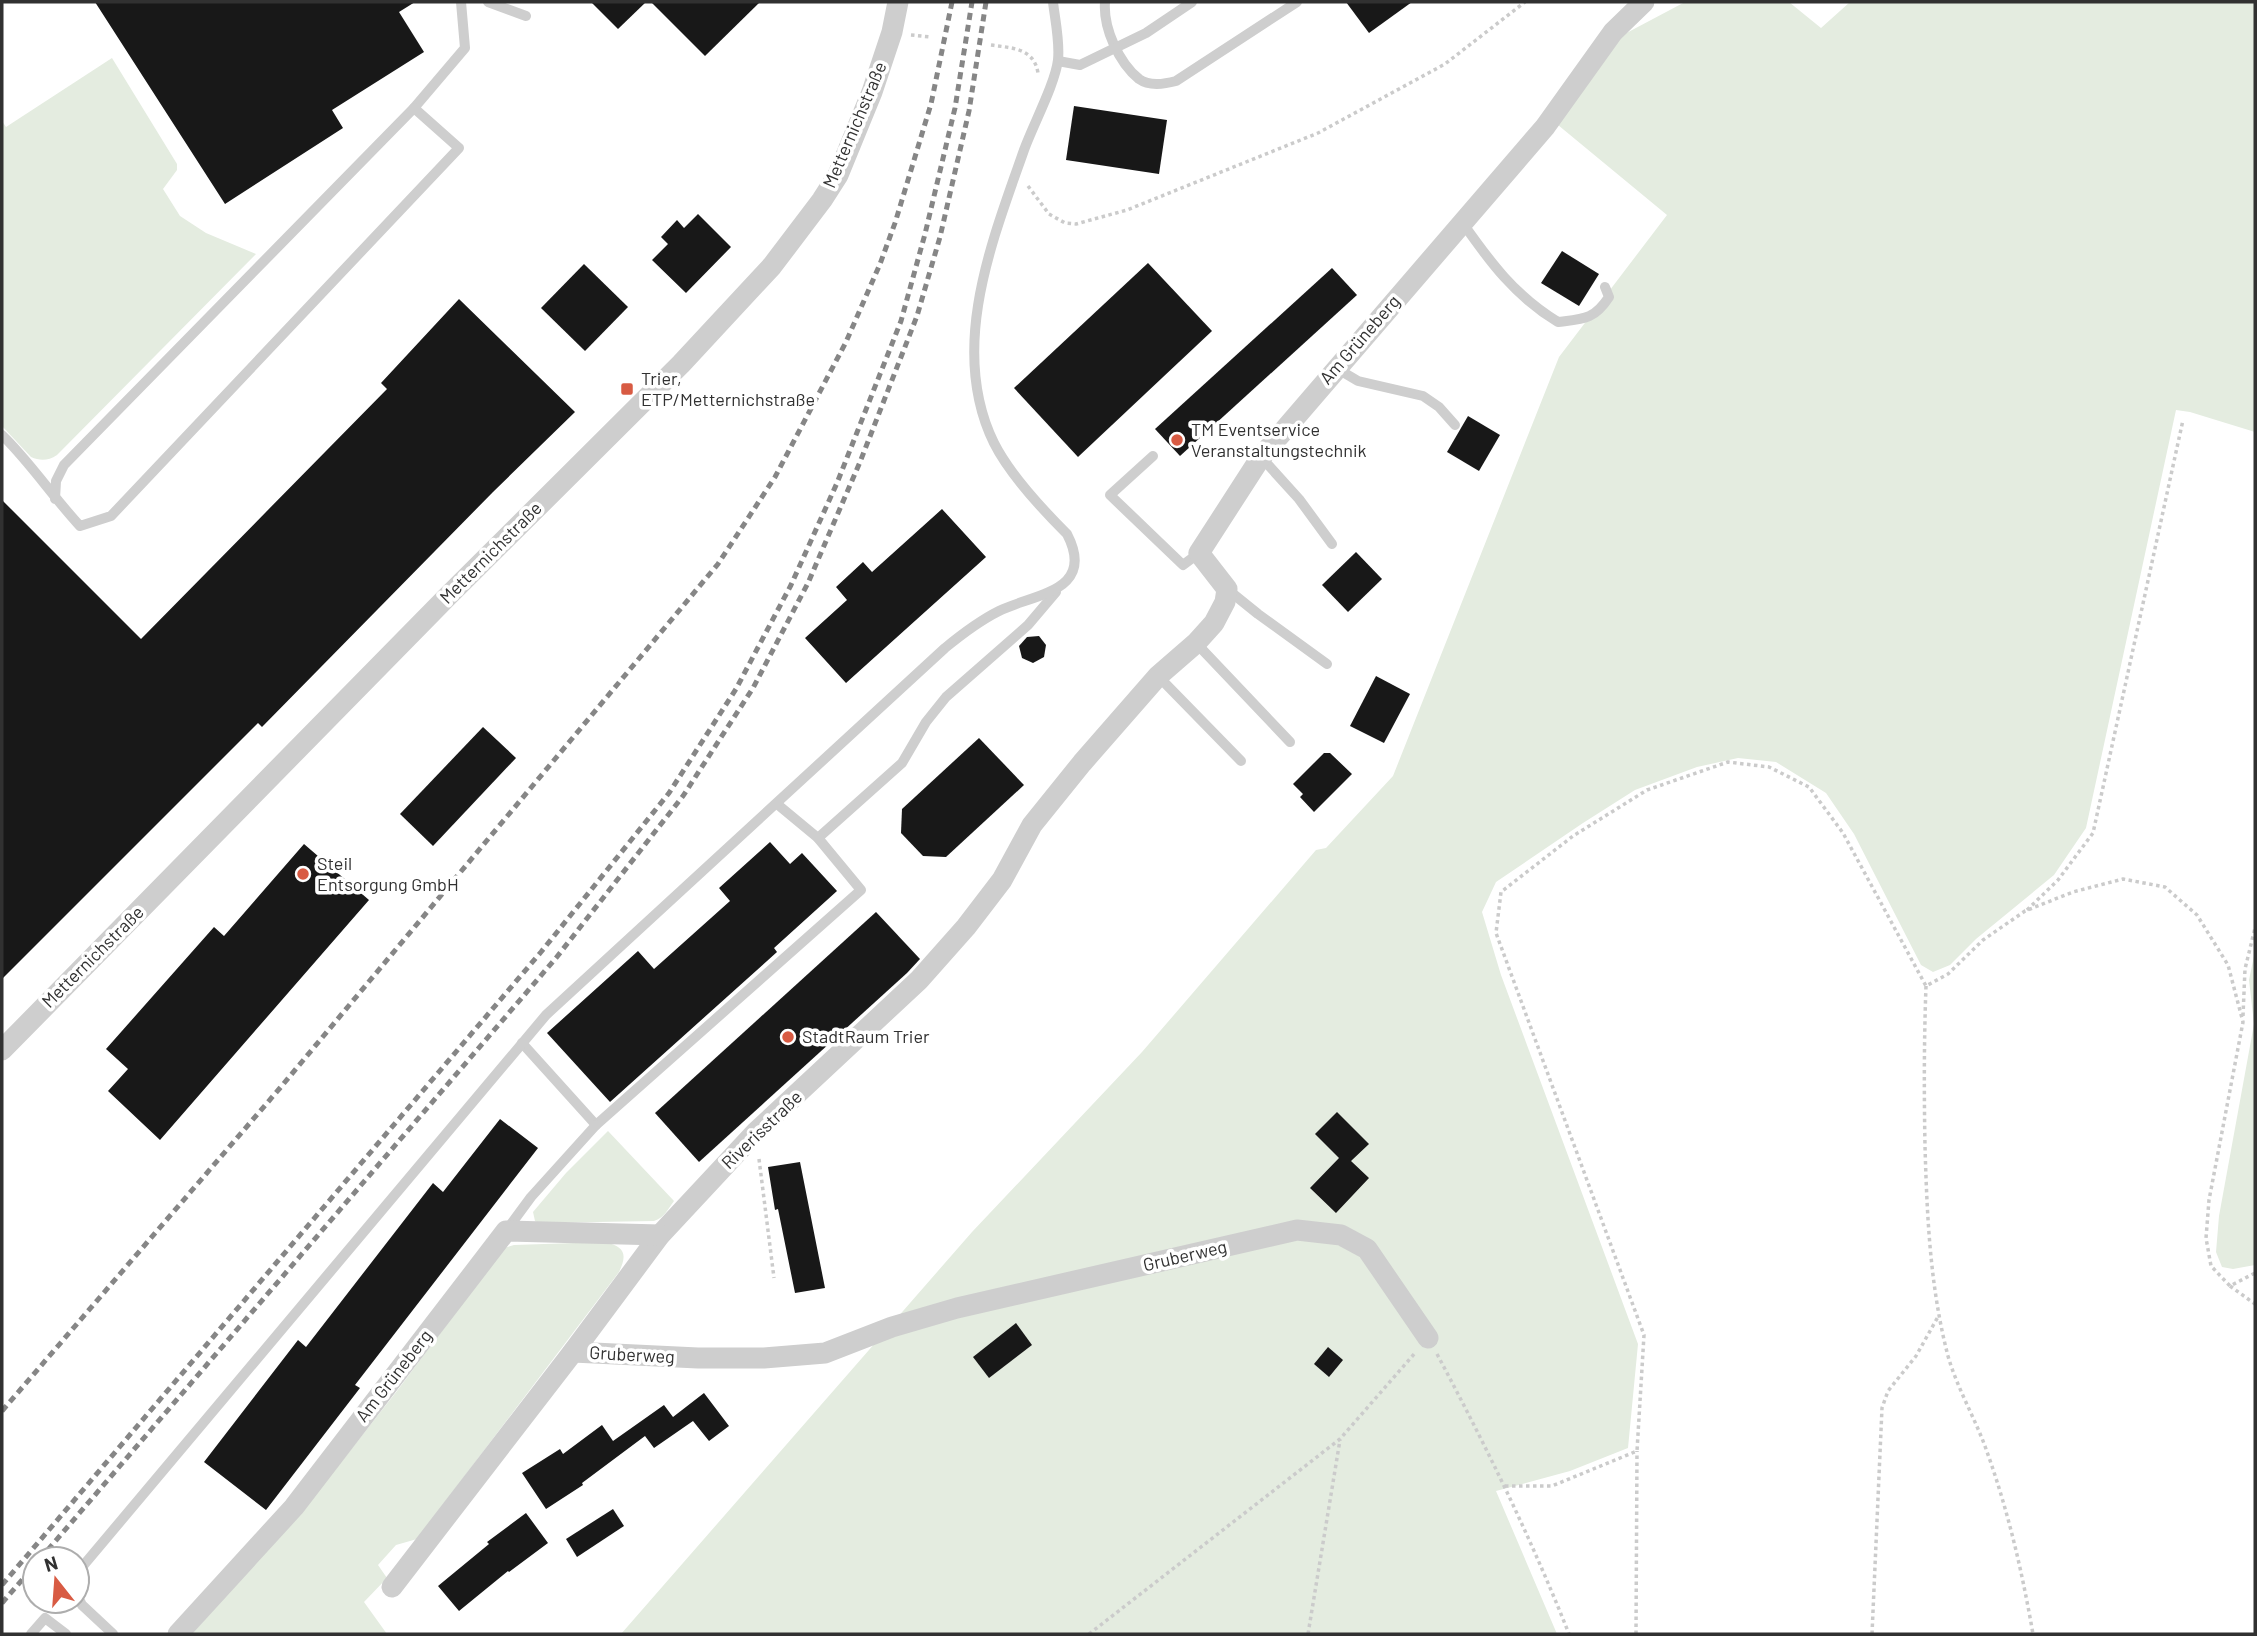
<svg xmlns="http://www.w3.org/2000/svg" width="2257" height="1636" font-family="Barlow,sans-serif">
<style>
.green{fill:#e4ece0}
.building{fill:#181818}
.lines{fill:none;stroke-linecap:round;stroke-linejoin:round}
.path{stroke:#cbcbcb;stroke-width:3.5;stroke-dasharray:3.5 3.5;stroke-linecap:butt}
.lane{stroke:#cecece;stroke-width:10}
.street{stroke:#cecece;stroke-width:21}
.rail{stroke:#868686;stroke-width:5;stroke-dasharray:7 5;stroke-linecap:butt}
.poi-dot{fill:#d85b43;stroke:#fff;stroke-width:2.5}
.labels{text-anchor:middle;stroke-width:7;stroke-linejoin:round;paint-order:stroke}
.street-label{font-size:18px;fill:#313131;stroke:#fff}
.poi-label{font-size:18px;fill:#313131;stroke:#fff;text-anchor:start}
</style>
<rect width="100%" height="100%" fill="#fff"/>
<g class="green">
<path d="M1685 2H1789L1821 28 1850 2H2255V432L2190 412 2176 410 2086 828 2054 875 1976 939 1950 965 1933 972 1921 965 1854 834 1826 793 1776 762 1738 758 1697 767 1635 790 1583 823 1496 882 1482 912 1501 975 1638 1344 1628 1448 1570 1471 1496 1491 1557 1634H621L972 1232 1142 1052 1316 850 1326 848 1393 776 1559 357 1667 215 1558 125 1617 38Z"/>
<path d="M112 58 177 164V170L163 189 180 216 206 233 256 254 57 455C48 461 40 461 31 457L2 426V121L6 127Z"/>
<path d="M2255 951V1265L2233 1269 2222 1267 2216 1252 2219 1216 2254 1024 2249 980Z"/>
<path d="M608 1131 674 1201C668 1209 664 1218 654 1221L539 1223 535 1221 533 1212 566 1173Z"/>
<path d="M605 1242C624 1247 628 1253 619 1272L417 1539 396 1545 378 1565 387 1578 364 1602 387 1634H192L316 1494 397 1391 504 1248 514 1245Z"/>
</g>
<g class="building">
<path d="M95 2H415L399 12 424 52 332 110 343 128 225 204Z"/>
<path d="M591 2H646L618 29Z"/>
<path d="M651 2H760L705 56Z"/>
<path d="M1346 2H1412L1369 33Z"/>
<path d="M1074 106 1167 120 1159 174 1066 160Z"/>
<path d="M698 214 731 247 686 293 652 260 668 244 661 237 677 220 684 228Z"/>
<path d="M1562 251 1599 274 1579 306 1541 283Z"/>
<path d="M1148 263 1212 331 1078 457 1014 388Z"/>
<path d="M584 264 628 307 585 351 541 308Z"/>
<path d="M1332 268 1357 295 1180 456 1155 429Z"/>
<path d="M459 299 575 412 493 492 262 727 258 723 2 979V500L141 639 387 389 381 383Z"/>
<path d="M1468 416 1500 435 1479 471 1447 452Z"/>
<path d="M942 509 986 557 846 683 805 638 847 600 836 587 863 562 872 572Z"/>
<path d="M1356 552 1382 579 1348 612 1322 585Z"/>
<path d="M1039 636 1046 645 1044 657 1033 663 1022 658 1019 646 1027 637Z"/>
<path d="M1376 676 1410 694 1384 743 1350 726Z"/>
<path d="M483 727 516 758 433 846 400 814Z"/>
<path d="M979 738 1024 785 946 857 923 856 901 833 902 809Z"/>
<path d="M1324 753H1330L1352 774 1314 812 1300 797 1303 794 1293 784Z"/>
<path d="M770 842 790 864 802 853 837 891 774 948 777 952 610 1102 547 1033 638 951 654 969 730 901 719 888Z"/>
<path d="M304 844 369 900 160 1140 108 1091 128 1069 106 1049 214 927 224 936Z"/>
<path d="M876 912 920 959 907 973 699 1162 655 1113Z"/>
<path d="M1337 1112 1369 1144 1351 1161 1369 1178 1336 1213 1310 1188 1339 1158 1315 1134Z"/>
<path d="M500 1119 538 1148 355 1385 360 1388 266 1510 204 1462 298 1340 306 1347 433 1183 443 1192Z"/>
<path d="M800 1162 825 1288 795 1293 778 1209 775 1210 768 1167Z"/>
<path d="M1016 1323 1032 1345 989 1378 973 1357Z"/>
<path d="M1328 1347 1343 1360 1329 1377 1314 1364Z"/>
<path d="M704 1393 729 1426 709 1441 693 1421 654 1448 645 1436 582 1483 583 1485 546 1509 522 1473 560 1449 563 1454 602 1425 613 1441 664 1405 673 1417Z"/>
<path d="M613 1509 624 1526 577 1557 566 1539Z"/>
<path d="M526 1513 548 1543 509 1572 508 1571 459 1611 438 1586 489 1544 487 1542Z"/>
</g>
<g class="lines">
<g class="path">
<path d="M911 35 931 37"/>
<path d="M991 45C1012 48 1034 48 1038 73"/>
<path d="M1028 186 1049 214 1065 223 1076 224 1127 210 1318 133 1445 64 1525 2"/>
<path d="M2027 910 2058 880 2093 833 2183 420"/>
<path d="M1926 986C1924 1040 1924 1092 1925 1146 1927 1216 1930 1287 1948 1356 1957 1388 1975 1418 1986 1449 2008 1510 2022 1571 2033 1634"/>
<path d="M2243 1016 2245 969 2255 928"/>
<path d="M759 1159 774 1278"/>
<path d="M2230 1286 2255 1304"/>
<path d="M1437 1354C1486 1446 1531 1538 1569 1634"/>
<path d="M1505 1486H1552L1637 1451 1644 1335 1496 933 1501 892 1573 836 1647 790 1728 762 1769 767 1809 787 1843 833 1926 986 1948 974 1983 940 2025 911 2073 892 2123 879 2165 887 2197 915 2228 965 2243 1022 2209 1200 2206 1238 2211 1266 2230 1286 2255 1273"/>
<path d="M1089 1634 1340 1439 1415 1353"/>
<path d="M1308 1634 1340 1440"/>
<path d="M1636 1634 1637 1451"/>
<path d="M1872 1634 1882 1408 1888 1391 1916 1356 1939 1315"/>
</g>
<g class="lane">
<path d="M488 2 526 16"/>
<path d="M1105 2C1103 28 1119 63 1139 79 1150 87 1165 84 1176 81L1297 2"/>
<path d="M1058 61 1080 65 1146 33 1192 2"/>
<path d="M414 108 465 48 461 2"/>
<path d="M1462 222C1490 262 1515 296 1558 322 1583 319 1594 320 1609 297L1605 287"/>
<path d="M1336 368 1358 381 1423 396 1439 407 1455 425"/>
<path d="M2 435C30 462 53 497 80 526L111 516 459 148 414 108 64 465 56 481 55 499"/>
<path d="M1153 456 1110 495 1183 565 1199 553"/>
<path d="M1261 457 1299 499 1332 544"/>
<path d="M1227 589 1258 614 1327 664"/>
<path d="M1196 643 1290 742"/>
<path d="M1158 676 1241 761"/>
<path d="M818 838 902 763 926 722 946 697 1028 625 1056 592"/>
<path d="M522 1043 596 1125 861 890 818 838 777 804"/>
<path d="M506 1231 531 1197 596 1125"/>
<path d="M77 1573 546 1015 945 648C962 634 979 621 999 611 1033 594 1097 592 1067 534 1043 510 1009 473 994 443 948 349 992 241 1024 150 1033 125 1055 84 1058 60 1060 41 1055 20 1053 2"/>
<path d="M77 1595 82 1605 113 1634"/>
<path d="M31 1634 45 1618 66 1634"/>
</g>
<g class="street">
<path d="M2 1050 447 597 681 364 772 266 822 200 838 175 872 92 892 32 898 2"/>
<path d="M573 1352 698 1358H764L825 1353 892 1327 957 1308 1297 1230 1341 1235 1367 1249 1428 1338"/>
<path d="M392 1587 573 1352 660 1235 756 1132 919 980 966 927 1002 880 1032 825 1082 763 1158 676 1196 643 1214 623 1225 602 1227 589 1199 553 1261 457 1545 127 1613 32 1644 2"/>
<path d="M178 1634 294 1507 506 1231 660 1235"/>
</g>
<g class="rail">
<path d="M2 1411 280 1088 718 564 775 477 846 342 880 264 895 223 931 104 952 2"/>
<path d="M40 1559 556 958 683 796 753 688 808 583 860 462 917 316 940 237 969 111 986 2"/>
<path d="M2 1585 541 952 669 793 736 689 791 585 837 483 901 321 925 234 955 108 972 2"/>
<path d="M2 1603 35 1565"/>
</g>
</g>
<g class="poi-dot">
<rect x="620" y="382" width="14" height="14" rx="3.5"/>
<circle cx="1177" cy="440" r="7"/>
<circle cx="303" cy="874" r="7"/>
<circle cx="788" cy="1037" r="7"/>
</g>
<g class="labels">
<g class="street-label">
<text transform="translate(855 125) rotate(-67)" y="6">Metternichstraße</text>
<text transform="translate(1360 340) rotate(-49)" y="6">Am Grüneberg</text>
<text transform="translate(491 553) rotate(-45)" y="6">Metternichstraße</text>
<text transform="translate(93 957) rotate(-45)" y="6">Metternichstraße</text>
<text transform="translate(762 1130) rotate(-44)" y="6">Riverisstraße</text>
<text transform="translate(1185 1256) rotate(-13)" y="6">Gruberweg</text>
<text transform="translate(632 1355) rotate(3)" y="6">Gruberweg</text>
<text transform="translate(394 1376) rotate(-52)" y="6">Am Grüneberg</text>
</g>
<g class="poi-label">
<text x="641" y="385">Trier,<tspan x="641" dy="21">ETP/Metternichstraße</tspan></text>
<text x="1191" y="436">TM Eventservice<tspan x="1191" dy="21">Veranstaltungstechnik</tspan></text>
<text x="317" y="870">Steil<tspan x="317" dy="21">Entsorgung GmbH</tspan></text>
<text x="802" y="1043">StadtRaum Trier</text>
</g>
</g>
<rect width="2257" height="1636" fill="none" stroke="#313131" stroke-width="7"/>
<g transform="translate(56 1580) rotate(343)"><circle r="33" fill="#ffffff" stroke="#adadad" stroke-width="2"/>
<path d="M0-5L12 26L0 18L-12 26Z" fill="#d85b43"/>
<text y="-10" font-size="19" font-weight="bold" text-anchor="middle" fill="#313131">N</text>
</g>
</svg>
